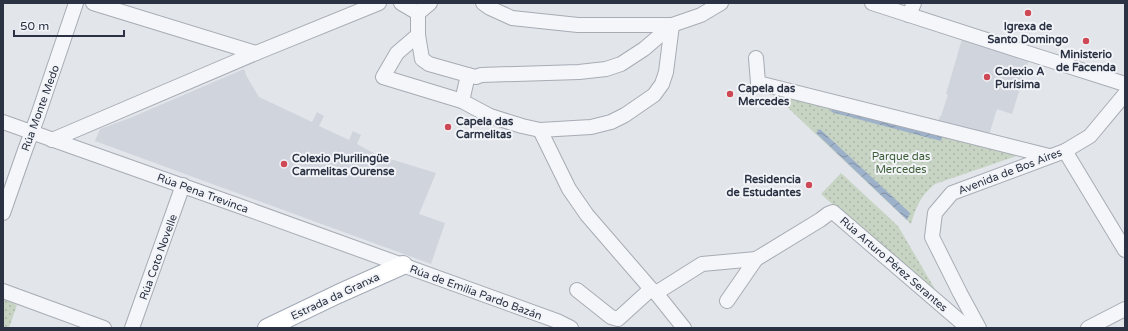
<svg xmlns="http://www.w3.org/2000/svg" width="1128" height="331" font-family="'Varela Round',sans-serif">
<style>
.built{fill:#d0d4dc}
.park{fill:url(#park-dots)}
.water{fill:url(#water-waves)}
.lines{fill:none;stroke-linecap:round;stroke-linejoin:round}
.minor-casing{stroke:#a7acb5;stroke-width:16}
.major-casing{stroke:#a2a9b6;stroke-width:20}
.minor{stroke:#f5f6f9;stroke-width:14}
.major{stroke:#fff;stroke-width:18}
.poi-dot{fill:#ce4956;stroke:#f2f4f8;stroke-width:1.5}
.labels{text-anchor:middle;stroke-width:4;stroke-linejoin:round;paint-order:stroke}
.poi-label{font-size:11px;font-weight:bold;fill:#2a3243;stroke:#f2f4f8;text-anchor:start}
.street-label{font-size:11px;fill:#2a3243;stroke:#f2f4f8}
.park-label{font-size:11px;fill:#3d5e37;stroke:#f2f4f8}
</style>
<defs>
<pattern id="park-dots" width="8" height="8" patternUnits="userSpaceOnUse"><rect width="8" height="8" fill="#c7d4c3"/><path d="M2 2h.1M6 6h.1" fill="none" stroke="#abb6a9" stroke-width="1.8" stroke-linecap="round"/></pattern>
<pattern id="water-waves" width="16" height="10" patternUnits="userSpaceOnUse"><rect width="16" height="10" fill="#9eb1ca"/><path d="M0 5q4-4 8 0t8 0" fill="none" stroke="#8191a6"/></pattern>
</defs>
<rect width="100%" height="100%" fill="#e2e5ea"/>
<g class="built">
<path d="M962 39 1029 60 1012 114 997 109 989 135 938 122 940 116H941L948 95 946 94Z"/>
<path d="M244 69 247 77 259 97 312 122 317 112 324 116 319 126 349 140 353 131 361 135 357 144 377 155 436 173 419 214 445 223 431 264 95 141 100 129 130 118Z"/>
</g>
<g class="park">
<path d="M768 89 1022 154 935 184C921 195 916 207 911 224Z"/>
<path d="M841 173 898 226 943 303 821 194Z"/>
<path d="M3 299 17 305 9 328H3Z"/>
</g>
<g class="water">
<path d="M833 106 943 135 941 141 831 112Z"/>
<path d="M820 129 910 213 907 220 816 133Z"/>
</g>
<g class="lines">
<defs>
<g id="minor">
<path d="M93 3 256 53"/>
<path d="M401 3 418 13 430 3"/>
<path d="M483 3 490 8 512 18 578 25H672L701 15 721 3"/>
<path d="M872 3 1021 51 1125 84"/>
<path d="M418 13V35L397 53 383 77 462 101 490 116 522 126 540 130 591 127 611 122 625 115 654 95 662 84 666 72 672 25"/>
<path d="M909 15 914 3"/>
<path d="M418 35 422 59 429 64 468 75 462 101"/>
<path d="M756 58 758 83 1049 156"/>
<path d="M468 75 476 77 481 75 579 72 606 69 621 64 644 49 672 25"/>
<path d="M3 122C188 187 373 254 557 321L571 328"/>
<path d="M540 130 569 189 587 215 651 289 656 293 684 328"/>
<path d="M52 140 256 53 379 3"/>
<path d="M1065 151 1125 250"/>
<path d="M3 213 24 153 37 118 76 3"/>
<path d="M577 290 611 317 618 319 651 289"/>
<path d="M3 291 104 328"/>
<path d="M656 293 702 264 756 259"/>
<path d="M727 301 756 259 820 220 828 214 833 212 968 328"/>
<path d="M132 328 183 185"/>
<path d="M979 328 960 293 932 237 935 213 952 193 1065 151 1090 136 1125 94"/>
<path d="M1088 328 1125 309"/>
</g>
<path id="major" d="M267 328 338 294 403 265"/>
</defs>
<use href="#minor" class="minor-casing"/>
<use href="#major" class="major-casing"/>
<use href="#minor" class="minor"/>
<use href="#major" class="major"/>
</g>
<g class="poi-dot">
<circle cx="1028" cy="13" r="4"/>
<circle cx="1086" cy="41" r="4"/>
<circle cx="987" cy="77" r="4"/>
<circle cx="730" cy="94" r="4"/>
<circle cx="448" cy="127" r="4"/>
<circle cx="284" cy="164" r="4"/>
<circle cx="809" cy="185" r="4"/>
</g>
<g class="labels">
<g class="poi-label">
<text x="1028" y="30" text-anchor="middle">Igrexa de<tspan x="1028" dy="13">Santo Domingo</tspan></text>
<text x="1086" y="58" text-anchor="middle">Ministerio<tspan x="1086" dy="13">de Facenda</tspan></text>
<text x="995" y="75">Colexio A<tspan x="995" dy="13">Purísima</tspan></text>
<text x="738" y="92">Capela das<tspan x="738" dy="13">Mercedes</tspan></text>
<text x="456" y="125">Capela das<tspan x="456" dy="13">Carmelitas</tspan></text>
<text x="292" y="162">Colexio Plurilingüe<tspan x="292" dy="13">Carmelitas Ourense</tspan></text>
<text x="801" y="183" text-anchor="end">Residencia<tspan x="801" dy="13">de Estudantes</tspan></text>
</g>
<g class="street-label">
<text transform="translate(40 108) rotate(-70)" y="4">Rúa Monte Medo</text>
<text transform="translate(1010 171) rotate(-21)" y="4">Avenida de Bos Aires</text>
<text transform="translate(203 193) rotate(20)" y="4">Rúa Pena Trevinca</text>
<text transform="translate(158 257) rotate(-70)" y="4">Rúa Coto Novelle</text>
<text transform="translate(894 264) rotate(41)" y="4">Rúa Arturo Pérez Serantes</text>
<text transform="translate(476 292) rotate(20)" y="4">Rúa de Emilia Pardo Bazán</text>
<text transform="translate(335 296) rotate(-25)" y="4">Estrada da Granxa</text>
</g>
<g class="park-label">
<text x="901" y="160">Parque das<tspan x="901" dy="13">Mercedes</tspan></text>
</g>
</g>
<rect width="1128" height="331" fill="none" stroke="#2a3243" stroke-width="8"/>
<path d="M14 30v6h110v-6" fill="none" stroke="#2a3243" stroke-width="2"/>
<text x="20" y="30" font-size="12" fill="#2a3243" stroke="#f2f4f8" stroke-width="3" paint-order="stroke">50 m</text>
</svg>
